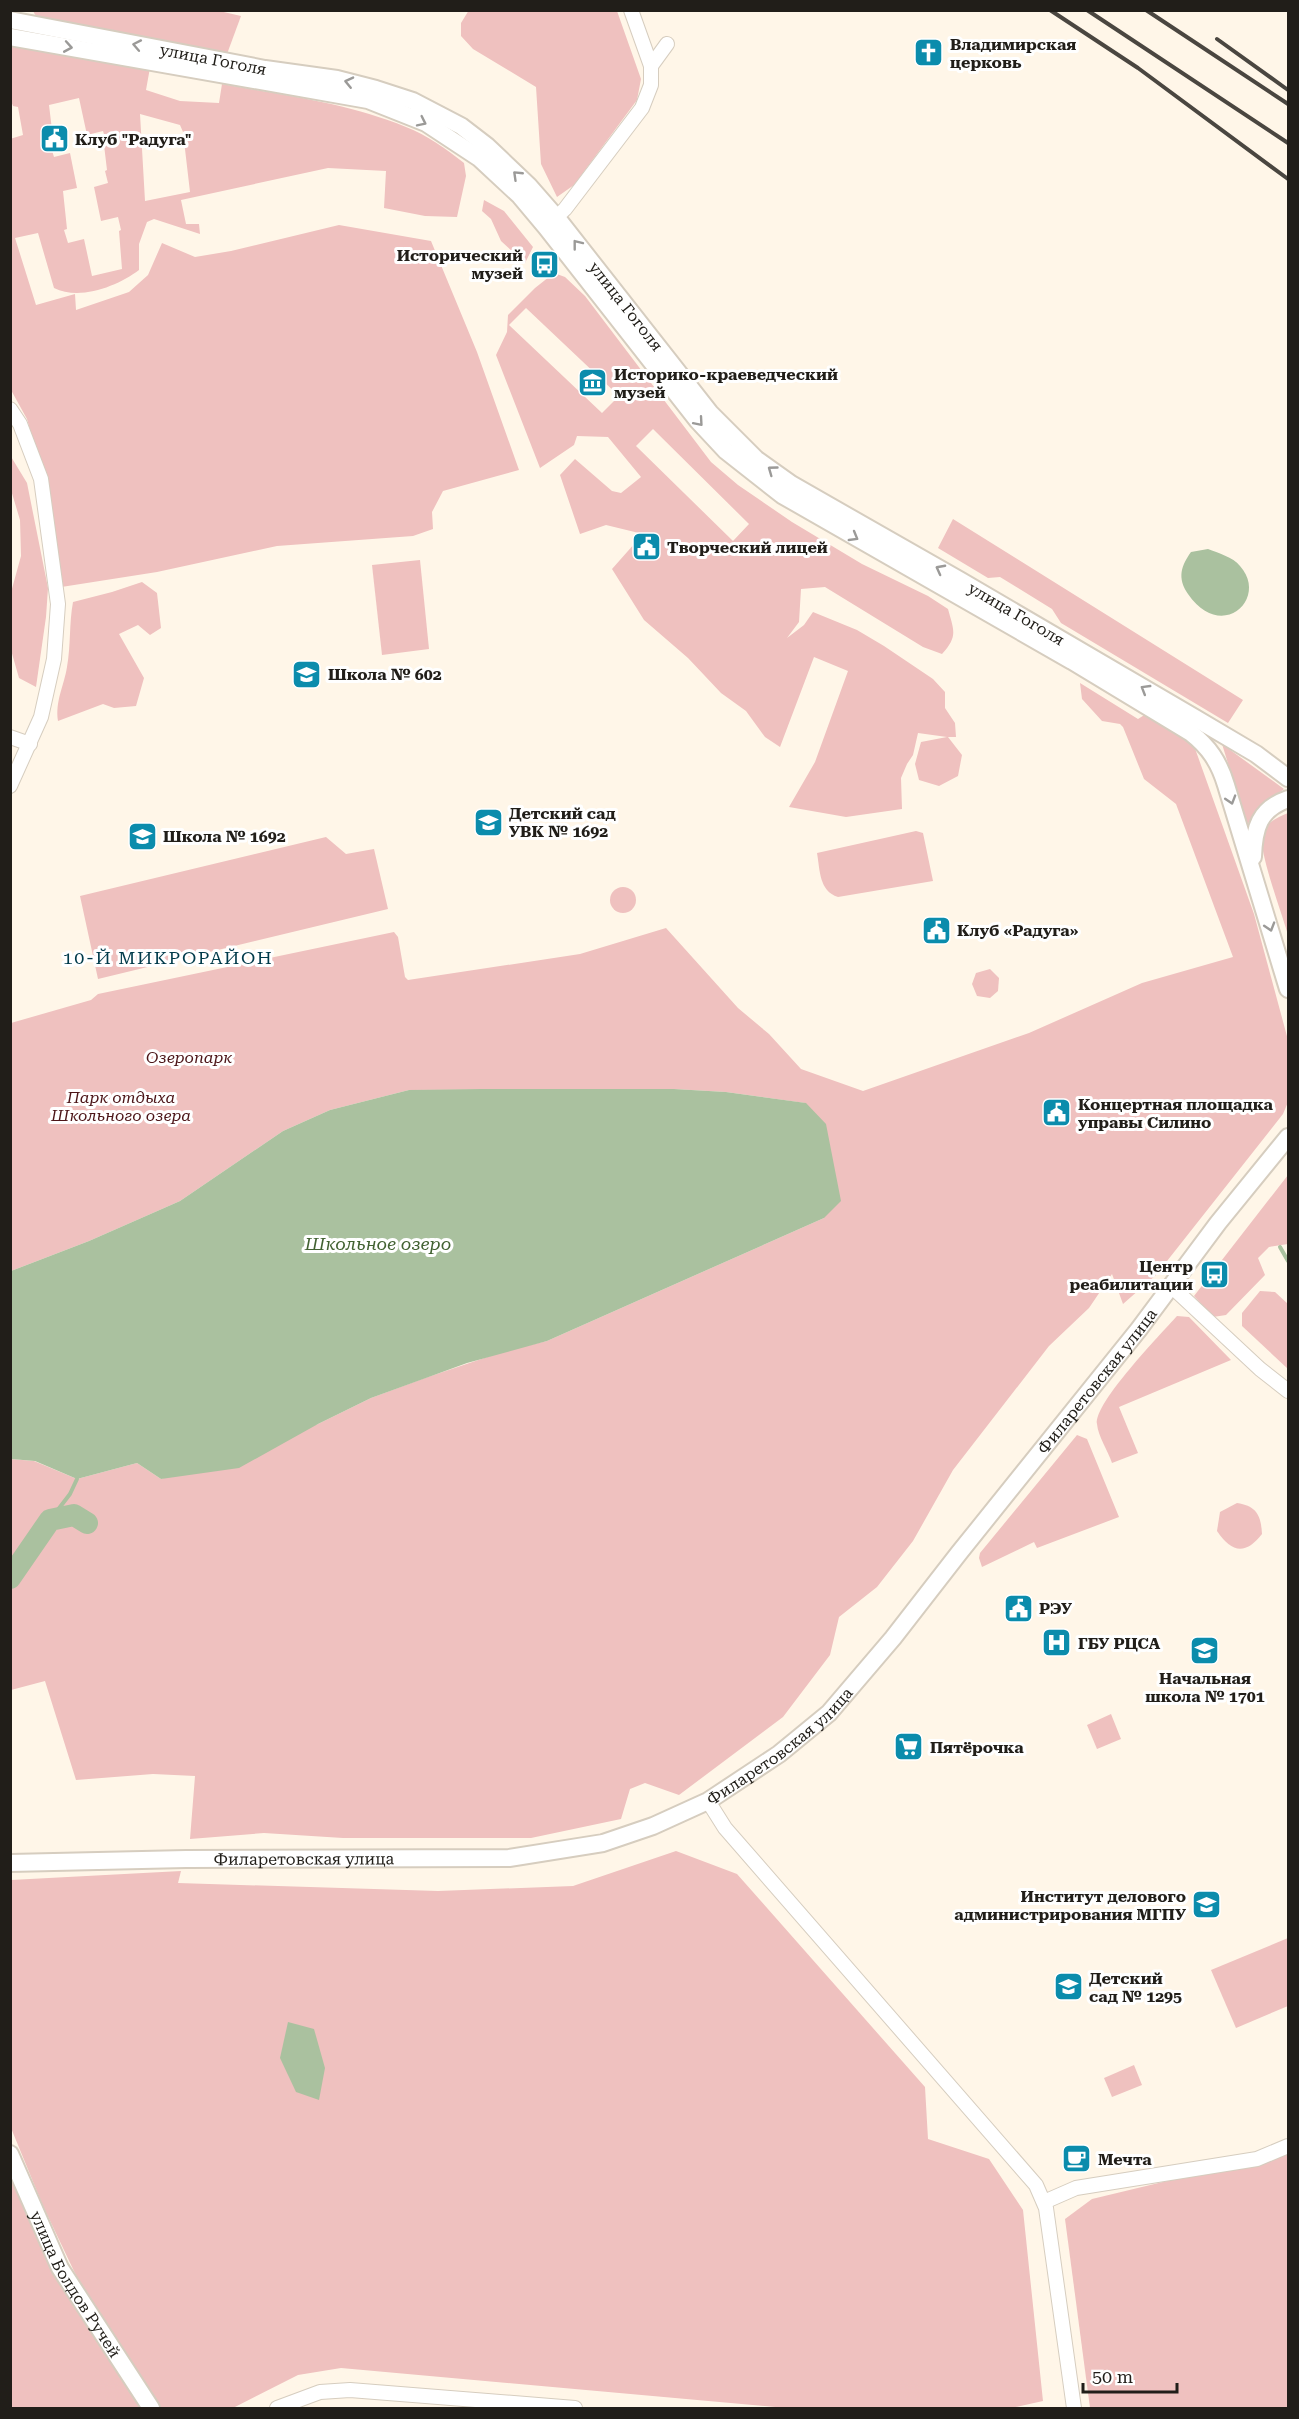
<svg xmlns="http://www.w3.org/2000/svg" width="1299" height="2419" font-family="'Roboto Serif',serif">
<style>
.green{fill:#efc1bf;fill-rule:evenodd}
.water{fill:#aac19f}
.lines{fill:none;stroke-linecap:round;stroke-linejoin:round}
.stream{stroke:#aac19f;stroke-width:4}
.river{stroke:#aac19f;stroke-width:22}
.minor-casing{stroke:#d6cdbf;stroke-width:16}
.tertiary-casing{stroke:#d6cdbf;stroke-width:20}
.minor{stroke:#fff;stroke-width:14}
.tertiary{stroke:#fff;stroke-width:16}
.rail{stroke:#4a4640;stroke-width:4}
.oneway{stroke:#9b9a98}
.labels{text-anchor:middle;stroke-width:6;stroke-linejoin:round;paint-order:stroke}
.poi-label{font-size:16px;font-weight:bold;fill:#211e19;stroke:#fff;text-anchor:start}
.street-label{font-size:16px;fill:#211e19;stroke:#fff}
.park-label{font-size:16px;font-style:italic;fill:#4c1518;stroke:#fff}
.neighbourhood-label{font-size:18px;letter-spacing:1.5px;fill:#003a4a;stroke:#fff}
.water-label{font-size:18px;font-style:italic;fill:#426232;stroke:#fff}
</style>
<rect width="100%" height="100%" fill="#fff6e8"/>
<g class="green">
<path d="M215 10 241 16 227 54 37 18 33 11Z"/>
<path d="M469 10 617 11 641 79 637 100 574 185 557 197 541 164 536 87 473 49 461 36V23Z"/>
<path d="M11 40 151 62 146 90 180 101 219 103 222 84C283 95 348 103 406 127 427 135 446 149 464 163L466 176 457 217 425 216 384 208 386 171 328 168 181 200 186 224H199L200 234 154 219 147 222 139 244V270C118 286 80 301 54 288L38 233 15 238 36 305 75 294 76 310 129 292 148 275 162 243 195 257 231 251 339 225 431 241 477 352 519 470 443 491 432 512 433 529 413 536 277 546 157 572 55 588 43 478 27 419 11 390 10 139 23 135 18 107 13 106 11 101ZM79 98 87 135 103 131 107 144 104 145 107 170 105 171 108 183 94 187 101 221 118 217 121 230 119 231 122 269 92 276 84 239 68 243 64 230 67 229 63 191 77 188 70 153 54 157 50 144 52 143 50 131 52 130 49 105ZM140 114 180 125 183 132 190 192 145 201Z"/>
<path d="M484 200 504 211 533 247 525 263 501 241 491 219 482 211Z"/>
<path d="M554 273 565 277 585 296 711 462 738 485 792 522 862 564 928 596 948 609C954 631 958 636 942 654L923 647 825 587 801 589 799 622 787 638 804 625 813 612 857 630 884 646 933 679 945 692V708L955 723 956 737H948L962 755 958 776 939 786 919 780 915 764 921 742 947 737 918 733 913 755 907 764 901 778 902 809 846 817 789 807 815 762 848 671 814 657 780 747 765 737 746 711 721 693 688 658 644 620 612 569 643 534 606 525 580 534 560 475 575 459 612 491 621 493 641 477 608 437 577 436 574 445 540 468 496 355 507 332 508 315 535 288ZM526 308 619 396 602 413 509 325ZM653 429 749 524 733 541 636 446Z"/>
<path d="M10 455 27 483 48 588 46 617 36 687 19 678 11 650 10 596 21 556 20 520 11 490Z"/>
<path d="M953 519 1243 700 1228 723 1061 623 1052 609 1000 577 988 578 938 548Z"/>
<path d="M420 560 429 649 382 655 372 565Z"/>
<path d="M142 582 157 593 161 628 150 635 138 625 119 634 144 678 136 706 114 708 103 704 58 721C55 701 64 686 67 667 71 645 69 623 73 602L112 592Z"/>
<path d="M1080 683 1138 719 1149 712 1192 740 1254 914 1288 1040V1102L1283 1114 1156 1275 1123 1304 1112 1274 1089 1308 1049 1346 953 1470 913 1541 877 1587 839 1617 830 1655 783 1717 679 1795 645 1783 630 1789 621 1819 531 1838H343L264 1833 190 1839 195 1776 153 1774 76 1780 45 1681 11 1690 10 1459 34 1461 77 1479 137 1463 161 1479 318 1424 371 1398 425 1378 505 1351 547 1341 824 1218 805 1103 726 1092 674 1089 409 1090 330 1110 283 1131 180 1201 89 1241 11 1271V1023L91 1000 98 994 394 932 398 937 405 977 408 980 580 954 666 928 738 1008 769 1034 801 1069 863 1091 1029 1033 1142 983 1233 957 1176 804 1144 779 1123 727 1120 724 1102 721 1082 699Z"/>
<path d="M1222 744 1284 789 1260 808 1247 825Z"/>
<path d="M1288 813V935C1283 916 1259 853 1262 836 1265 822 1277 818 1288 813Z"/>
<path d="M916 831 923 833 933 881 838 897C819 891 820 870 817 853Z"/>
<path d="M326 837 346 854 374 849 388 909 98 979 80 896Z"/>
<circle cx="623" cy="900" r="13"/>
<path d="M990 969 999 978 998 991 990 998 977 996 972 984 976 973Z"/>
<path d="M1288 1175V1244L1269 1247 1258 1258 1265 1275 1226 1315 1213 1317 1194 1296Z"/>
<path d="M1260 1291 1275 1292 1288 1304V1369L1242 1326V1313Z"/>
<path d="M1177 1316 1189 1317 1231 1360 1119 1407 1138 1453 1112 1463C1108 1451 1098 1436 1097 1424 1094 1403 1161 1334 1177 1316Z"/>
<path d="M1077 1435 1087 1439 1119 1517 1037 1548 1034 1542 982 1567 979 1558 980 1553Z"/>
<path d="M1237 1503C1257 1506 1261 1516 1262 1534 1245 1556 1231 1552 1217 1531L1220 1512Z"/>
<path d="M1111 1714 1121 1739 1097 1749 1087 1725Z"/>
<path d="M676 1851 737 1874 925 2087 928 2139 989 2159 1023 2210 1043 2401 1011 2408H786L341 2368 298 2375 233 2408H160L83 2290 43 2206 11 2128V1880L181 1871 178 1883 438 1891 573 1886Z"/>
<path d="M1288 1938V2006L1236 2028 1211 1970Z"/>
<path d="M1134 2065 1142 2085 1112 2097 1104 2078Z"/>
<path d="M1288 2152V2408H1090L1065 2219 1092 2199Z"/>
<path d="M10 2173 42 2249 61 2282 142 2408H11Z"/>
</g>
<g class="water">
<path d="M1208 549C1218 553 1233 557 1240 566 1269 598 1222 643 1188 594 1177 578 1181 566 1191 552Z"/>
<path d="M481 1089H674L726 1092 806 1103 826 1124 841 1201 824 1218 547 1341 467 1363 371 1398 318 1424 239 1468 161 1479 137 1463 77 1479 35 1461 11 1459V1271L89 1241 180 1201 283 1131 330 1110 409 1090Z"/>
<path d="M288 2022 314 2029 325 2068 319 2100 296 2092 280 2058Z"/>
</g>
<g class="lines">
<g class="stream">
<path d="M1280 1247 1288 1261"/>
<path d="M50 1520 70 1494 77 1479"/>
</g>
<path class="river" d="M10 1578 50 1520 74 1515 87 1523"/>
<defs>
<g id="minor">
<path d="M651 66 667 44"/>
<path d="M550 223 565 209 642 108 651 85V66L631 10"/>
<path d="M10 409 20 424 41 479 58 604 54 659 41 717 10 786"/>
<path d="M10 737 30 744"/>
<path d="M1171 1286 1260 1369 1288 1391"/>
<path d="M708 1801 725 1828 1036 2185 1046 2208 1074 2408"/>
<path d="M1044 2202 1076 2188 1257 2159 1288 2146"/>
<path d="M277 2408 320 2392 350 2390 575 2408"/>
</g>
<g id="tertiary">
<path id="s1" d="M10 20 265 69 337 79 376 89 413 101 461 126 487 146 529 186 557 218 710 413 756 459 791 484 961 581 1195 718 1256 754 1288 778"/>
<path d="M10 37 368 100 426 123 479 158 520 196 546 227 698 421 726 451 782 495 1072 661 1191 733C1209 747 1219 762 1226 785L1288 989"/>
<path d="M1253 857C1254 828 1259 809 1288 799"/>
<path id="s2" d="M10 1863 186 1859 509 1858 603 1843 653 1826 708 1801 779 1754 829 1713 893 1638 959 1553 1139 1329 1218 1223 1288 1137"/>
<path id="s3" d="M10 2154 60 2268 151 2408"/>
</g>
</defs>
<use href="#minor" class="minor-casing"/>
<use href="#tertiary" class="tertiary-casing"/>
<use href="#minor" class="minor"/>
<use href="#tertiary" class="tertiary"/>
<g class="rail">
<path d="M1050 10 1138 68 1288 179"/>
<path d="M1087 10 1288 143"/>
<path d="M1146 10 1288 104"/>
<path d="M1217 39 1288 90"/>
</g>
</g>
<defs><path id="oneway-chevron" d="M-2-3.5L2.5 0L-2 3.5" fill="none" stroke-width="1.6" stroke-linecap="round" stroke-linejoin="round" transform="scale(1.5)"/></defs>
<g class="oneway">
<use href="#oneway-chevron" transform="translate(137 45) rotate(-169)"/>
<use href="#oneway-chevron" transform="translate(68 47) rotate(10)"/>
<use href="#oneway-chevron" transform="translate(349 82) rotate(-167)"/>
<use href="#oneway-chevron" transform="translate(422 122) rotate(26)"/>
<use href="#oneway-chevron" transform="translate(517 175) rotate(-136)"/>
<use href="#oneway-chevron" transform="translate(577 244) rotate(-128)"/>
<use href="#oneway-chevron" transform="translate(699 422) rotate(49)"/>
<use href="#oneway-chevron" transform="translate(772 470) rotate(-144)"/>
<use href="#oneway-chevron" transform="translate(854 537) rotate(30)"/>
<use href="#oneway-chevron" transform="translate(940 569) rotate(-152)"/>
<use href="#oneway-chevron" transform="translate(1145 689) rotate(-149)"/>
<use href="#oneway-chevron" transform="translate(1231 800) rotate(73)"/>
<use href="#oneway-chevron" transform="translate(1270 927) rotate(73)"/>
</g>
<defs>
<symbol id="church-square" viewBox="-11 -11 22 22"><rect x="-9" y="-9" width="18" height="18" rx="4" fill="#0b8cac" stroke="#fff"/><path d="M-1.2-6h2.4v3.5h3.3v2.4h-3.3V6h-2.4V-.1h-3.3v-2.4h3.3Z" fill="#fff"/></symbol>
<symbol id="civic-square" viewBox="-11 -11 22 22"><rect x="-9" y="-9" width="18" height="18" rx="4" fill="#0b8cac" stroke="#fff"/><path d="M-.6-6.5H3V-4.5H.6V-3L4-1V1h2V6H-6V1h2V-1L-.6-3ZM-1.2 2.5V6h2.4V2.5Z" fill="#fff"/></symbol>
<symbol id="bus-square" viewBox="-11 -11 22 22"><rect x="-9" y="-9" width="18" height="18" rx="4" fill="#0b8cac" stroke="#fff"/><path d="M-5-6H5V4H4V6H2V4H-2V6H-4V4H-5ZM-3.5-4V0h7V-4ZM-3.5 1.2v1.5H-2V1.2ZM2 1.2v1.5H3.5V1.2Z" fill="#fff"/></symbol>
<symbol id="museum-square" viewBox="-11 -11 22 22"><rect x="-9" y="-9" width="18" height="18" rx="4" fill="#0b8cac" stroke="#fff"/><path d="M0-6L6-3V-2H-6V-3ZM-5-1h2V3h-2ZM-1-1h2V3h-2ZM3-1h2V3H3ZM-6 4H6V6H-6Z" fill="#fff"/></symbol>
<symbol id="school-square" viewBox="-11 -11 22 22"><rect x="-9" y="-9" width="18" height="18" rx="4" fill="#0b8cac" stroke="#fff"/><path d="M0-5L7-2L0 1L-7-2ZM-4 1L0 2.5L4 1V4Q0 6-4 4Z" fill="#fff"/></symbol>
<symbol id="hospital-square" viewBox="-11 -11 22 22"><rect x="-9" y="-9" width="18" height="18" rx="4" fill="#0b8cac" stroke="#fff"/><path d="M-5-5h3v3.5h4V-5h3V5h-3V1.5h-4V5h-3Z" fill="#fff"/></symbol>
<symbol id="supermarket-square" viewBox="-11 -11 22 22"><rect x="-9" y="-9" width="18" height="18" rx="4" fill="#0b8cac" stroke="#fff"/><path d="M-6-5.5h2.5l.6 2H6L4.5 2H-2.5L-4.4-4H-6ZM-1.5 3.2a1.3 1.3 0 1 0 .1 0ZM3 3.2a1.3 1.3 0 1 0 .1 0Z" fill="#fff"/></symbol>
<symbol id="university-square" viewBox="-11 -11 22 22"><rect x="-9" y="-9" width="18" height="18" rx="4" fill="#0b8cac" stroke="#fff"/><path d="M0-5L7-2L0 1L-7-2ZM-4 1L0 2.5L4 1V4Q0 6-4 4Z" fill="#fff"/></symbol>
<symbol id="cafe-square" viewBox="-11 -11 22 22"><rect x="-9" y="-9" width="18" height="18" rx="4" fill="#0b8cac" stroke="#fff"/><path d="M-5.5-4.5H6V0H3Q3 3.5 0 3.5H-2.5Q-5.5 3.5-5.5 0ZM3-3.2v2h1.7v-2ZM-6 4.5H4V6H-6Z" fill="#fff"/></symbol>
</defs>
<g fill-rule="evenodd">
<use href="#church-square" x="912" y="36" width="33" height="33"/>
<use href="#civic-square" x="38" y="122" width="33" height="33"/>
<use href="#bus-square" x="528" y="248" width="33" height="33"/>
<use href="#museum-square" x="576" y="366" width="33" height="33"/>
<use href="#civic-square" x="630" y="530" width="33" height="33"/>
<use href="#school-square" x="290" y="658" width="33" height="33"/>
<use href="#school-square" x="472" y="806" width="33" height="33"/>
<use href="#school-square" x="126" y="820" width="33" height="33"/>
<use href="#civic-square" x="920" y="914" width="33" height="33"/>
<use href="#civic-square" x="1040" y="1096" width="33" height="33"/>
<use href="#bus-square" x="1198" y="1258" width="33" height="33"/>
<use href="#civic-square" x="1002" y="1592" width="33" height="33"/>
<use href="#hospital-square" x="1040" y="1626" width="33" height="33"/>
<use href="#school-square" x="1188" y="1634" width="33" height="33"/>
<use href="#supermarket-square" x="892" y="1730" width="33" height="33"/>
<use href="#university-square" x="1190" y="1888" width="33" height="33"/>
<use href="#school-square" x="1052" y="1970" width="33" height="33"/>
<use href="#cafe-square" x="1060" y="2142" width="33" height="33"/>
</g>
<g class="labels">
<g class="poi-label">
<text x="950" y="50">Владимирская<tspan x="950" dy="18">церковь</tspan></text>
<text x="75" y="145">Клуб "Радуга"</text>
<text x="523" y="261" text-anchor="end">Исторический<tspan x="523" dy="18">музей</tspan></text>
<text x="614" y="380">Историко-краеведческий<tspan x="614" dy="18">музей</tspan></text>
<text x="667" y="553">Творческий лицей</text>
<text x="328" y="680">Школа № 602</text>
<text x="509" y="819">Детский сад<tspan x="509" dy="18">УВК № 1692</tspan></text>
<text x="163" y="842">Школа № 1692</text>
<text x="957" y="936">Клуб «Радуга»</text>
<text x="1078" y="1110">Концертная площадка<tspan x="1078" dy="18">управы Силино</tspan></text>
<text x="1193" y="1272" text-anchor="end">Центр<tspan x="1193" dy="18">реабилитации</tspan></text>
<text x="1039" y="1614">РЭУ</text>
<text x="1078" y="1649">ГБУ РЦСА</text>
<text x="1205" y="1684" text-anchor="middle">Начальная<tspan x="1205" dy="18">школа № 1701</tspan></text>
<text x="930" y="1753">Пятёрочка</text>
<text x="1186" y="1902" text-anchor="end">Институт делового<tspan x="1186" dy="18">администрирования МГПУ</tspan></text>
<text x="1089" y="1984">Детский<tspan x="1089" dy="18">сад № 1295</tspan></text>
<text x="1098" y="2165">Мечта</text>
</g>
<g class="street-label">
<text dy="6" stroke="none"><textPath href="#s1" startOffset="207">улица Гоголя</textPath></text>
<text dy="6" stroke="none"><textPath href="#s1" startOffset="711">улица Гоголя</textPath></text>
<text dy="6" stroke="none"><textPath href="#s1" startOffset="1215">улица Гоголя</textPath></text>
<text dy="6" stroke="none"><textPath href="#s2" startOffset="1284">Филаретовская улица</textPath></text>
<text dy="6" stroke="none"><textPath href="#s2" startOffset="798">Филаретовская улица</textPath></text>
<text dy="6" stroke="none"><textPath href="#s2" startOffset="294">Филаретовская улица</textPath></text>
<text dy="6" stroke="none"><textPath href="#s3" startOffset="146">улица Болдов Ручей</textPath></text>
</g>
<g class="park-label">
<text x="189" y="1063">Озеропарк</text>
<text x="121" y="1103">Парк отдыха<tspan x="121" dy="18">Школьного озера</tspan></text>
</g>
<g class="neighbourhood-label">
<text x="168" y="964">10-Й МИКРОРАЙОН</text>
</g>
<g class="water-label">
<text x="378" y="1250">Школьное озеро</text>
</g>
</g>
<rect width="1299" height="2419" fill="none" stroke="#211e19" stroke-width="24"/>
<path d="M1083 2383v9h94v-9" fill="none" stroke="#211e19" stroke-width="3"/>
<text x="1092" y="2383" font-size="18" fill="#211e19" stroke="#ffffff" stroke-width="4.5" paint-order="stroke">50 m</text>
</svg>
